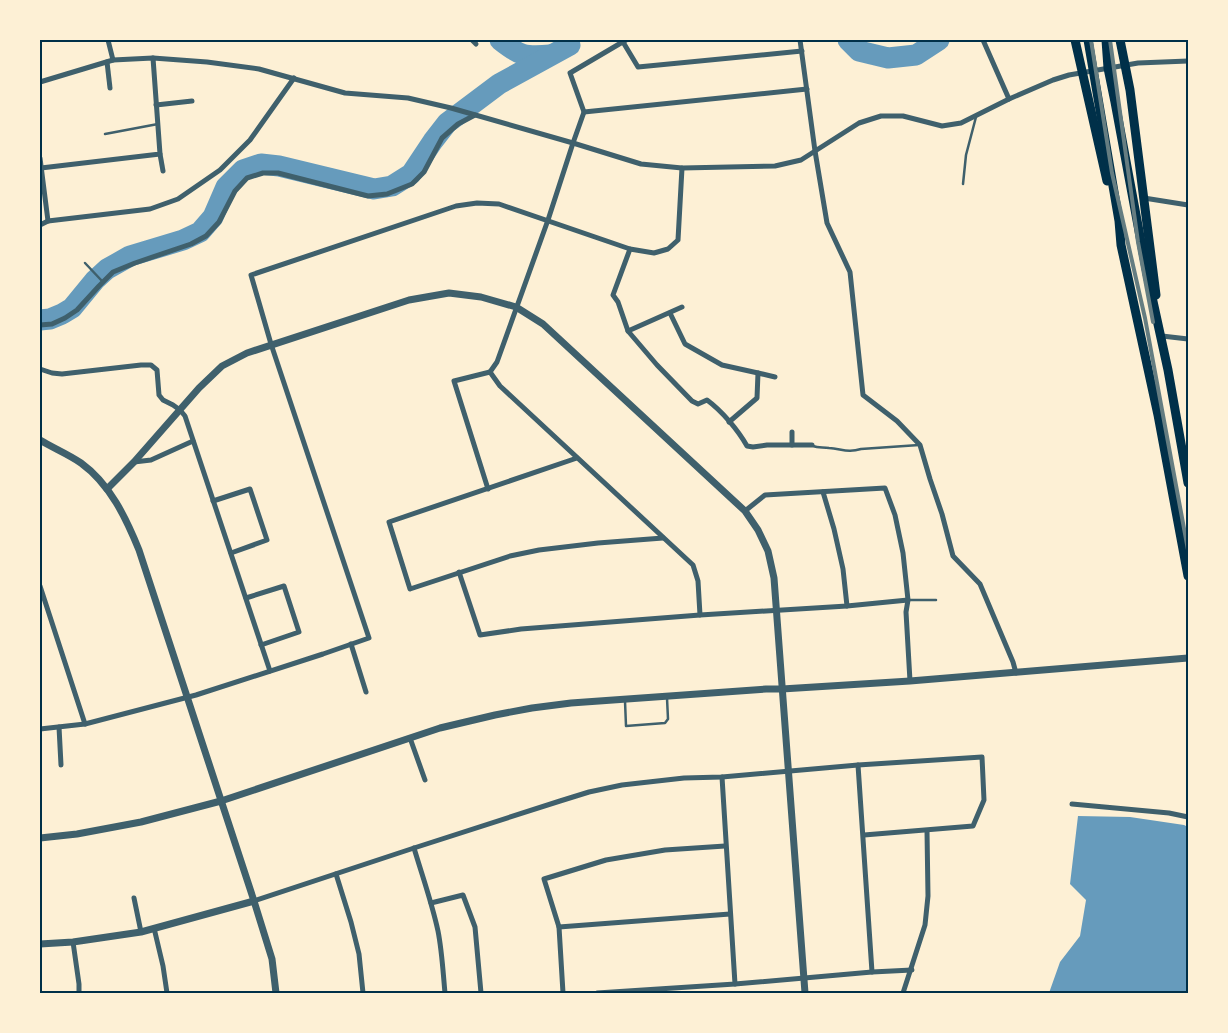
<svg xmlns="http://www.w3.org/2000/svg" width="1228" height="1033" font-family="Barlow,sans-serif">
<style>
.water{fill:#669bbc}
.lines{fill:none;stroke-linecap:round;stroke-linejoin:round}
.river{stroke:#669bbc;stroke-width:21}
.service{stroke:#3f606c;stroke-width:2.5}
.minor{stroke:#3f606c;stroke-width:5}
.tertiary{stroke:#3f606c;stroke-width:7}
.primary{stroke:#003049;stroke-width:9}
.rail{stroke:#657d81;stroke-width:4}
.neatline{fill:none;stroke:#003049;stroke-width:2}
</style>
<rect width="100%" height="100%" fill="#fdf0d5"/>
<path class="water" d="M1078 816 1130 817 1184 825 1188 827V993H1049L1060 962 1080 936 1086 900 1070 884Z"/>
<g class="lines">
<g class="river">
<path d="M500 40C520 56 524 57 550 55"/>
<path d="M848 40 859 51 888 58 916 55 939 40"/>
<path d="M40 320 50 319 62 314 72 308 95 280 107 269 130 256 183 240 200 232 213 217 226 187 243 170 261 164 279 166 374 189 392 186 411 174 433 141 447 123 499 84 570 45"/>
</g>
<g class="service">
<path d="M105 134 158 124"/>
<path d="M963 184 966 155 976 117"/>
<path d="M85 263 102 281"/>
<path d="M813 446C818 448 823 447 829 448 842 449 848 453 861 449L919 445"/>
<path d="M909 600H936"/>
<path d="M625 701 626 726 665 723 668 719 667 698"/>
</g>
<g class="minor">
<path d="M108 40 113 60"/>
<path d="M472 40 476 44"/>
<path d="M626 40 570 73 584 112 573 143 548 220 497 362 490 372 500 386 693 565 698 581 700 615"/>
<path d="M800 40 815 151 827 223 850 272 863 395 897 421 920 445 930 479 942 514 953 556 980 584 1013 662 1016 673"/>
<path d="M983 40 1009 99"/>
<path d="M623 42 638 67 802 51"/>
<path d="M107 62 110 88"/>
<path d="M40 82 113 60 153 58 207 62 259 69 345 93 408 98 451 108 573 143 641 164 682 168 775 166 801 160 859 123 881 116H903L942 126 961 123 1009 99 1053 80 1069 75 1138 63 1188 61"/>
<path d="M156 105 192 101"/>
<path d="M584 112 807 89"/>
<path d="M160 154 163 171"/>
<path d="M40 158 48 221"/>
<path d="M41 168 160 154 153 58"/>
<path d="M1144 198 1188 205"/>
<path d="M40 225 48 221 150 209 178 199 220 170 250 140 294 78"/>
<path d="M630 249 613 295 618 302 628 331 657 365 692 401 698 404 707 400C722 411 738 430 747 446L753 447 767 445H812"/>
<path d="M670 313 685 344 722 365 758 373"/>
<path d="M40 325 52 324 65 318 77 310 99 286 113 272 135 263 191 244 206 236 219 222 235 191 247 178 263 173H278L368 196 387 194 412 184 424 172 442 138 458 124 475 115"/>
<path d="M628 331 682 307"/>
<path d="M1162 336 1188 339"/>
<path d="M40 369 52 373 62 374 141 365H151L157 370 159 395 163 400 173 405 180 410 185 416 270 671"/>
<path d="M729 422 757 398 758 373 775 377"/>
<path d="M792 445V432"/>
<path d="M577 458 389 522 410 589 510 556 539 550 598 543 663 538"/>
<path d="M134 462 151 460 193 441"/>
<path d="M488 489 454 381 490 372"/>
<path d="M823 492 834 529 843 569 847 606"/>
<path d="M213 501 250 489 267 540 231 553"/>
<path d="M745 511 765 495 885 488 895 515 903 553 908 600 906 612 910 681"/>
<path d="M459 572 480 635 521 629 700 615 847 606 908 600"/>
<path d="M40 586 85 724"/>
<path d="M246 598 284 586 299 632 261 645"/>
<path d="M351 644 366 692"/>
<path d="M59 727 61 765"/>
<path d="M40 729 85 724 196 695 323 654 369 638 271 344 251 275 456 206 477 203 499 204 630 249 654 253 668 249 678 240 682 168"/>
<path d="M410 738 425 780"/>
<path d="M858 765 872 972"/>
<path d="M722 777 735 984"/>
<path d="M1072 804 1169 813 1188 817"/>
<path d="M414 848C422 875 432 903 438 931 442 951 443 972 445 993"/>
<path d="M336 874 351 922 359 954 363 993"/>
<path d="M134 898 141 932"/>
<path d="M254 901 414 848 560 801 589 792 622 785 684 778 722 777 858 765 982 757 984 800 973 826 864 835"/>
<path d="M431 903 463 895 475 927 481 993"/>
<path d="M559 927 730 914"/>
<path d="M154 928 163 966 167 993"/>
<path d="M73 942 79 984V993"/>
<path d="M563 993 559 927 544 879 606 860 665 850 725 846"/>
<path d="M597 993 735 984 872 972 912 970"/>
<path d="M903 993 925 925 928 896 927 831"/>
</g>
<g class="tertiary">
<path d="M40 440C53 448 68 454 81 463 110 484 126 518 139 550L254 901 272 959 276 993"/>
<path d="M107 489 134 462 199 388 222 366 247 353 409 300 449 293 481 297 516 307 543 324 745 511 758 530 768 551 774 578 805 993"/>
<path d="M40 838 77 834 141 822 221 801 440 728 495 715 532 708 571 703 766 689H782L910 681 1188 658"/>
<path d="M40 944 73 942 141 932 254 901"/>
</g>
<g class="primary">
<path d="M1075 40 1107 181"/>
<path d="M1088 40 1119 221 1121 245 1158 415 1188 576"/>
<path d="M1106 40 1108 68 1115 102 1147 274 1168 370 1188 483"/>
<path d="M1120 40 1130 90 1156 295"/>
</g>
<g class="rail">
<path d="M1091 40 1112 173 1145 318 1188 550"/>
<path d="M1110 40 1138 242 1153 322"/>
</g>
</g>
<rect width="1228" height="1033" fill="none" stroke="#fdf0d5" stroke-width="82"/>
<rect x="41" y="41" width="1146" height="951" class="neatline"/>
</svg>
